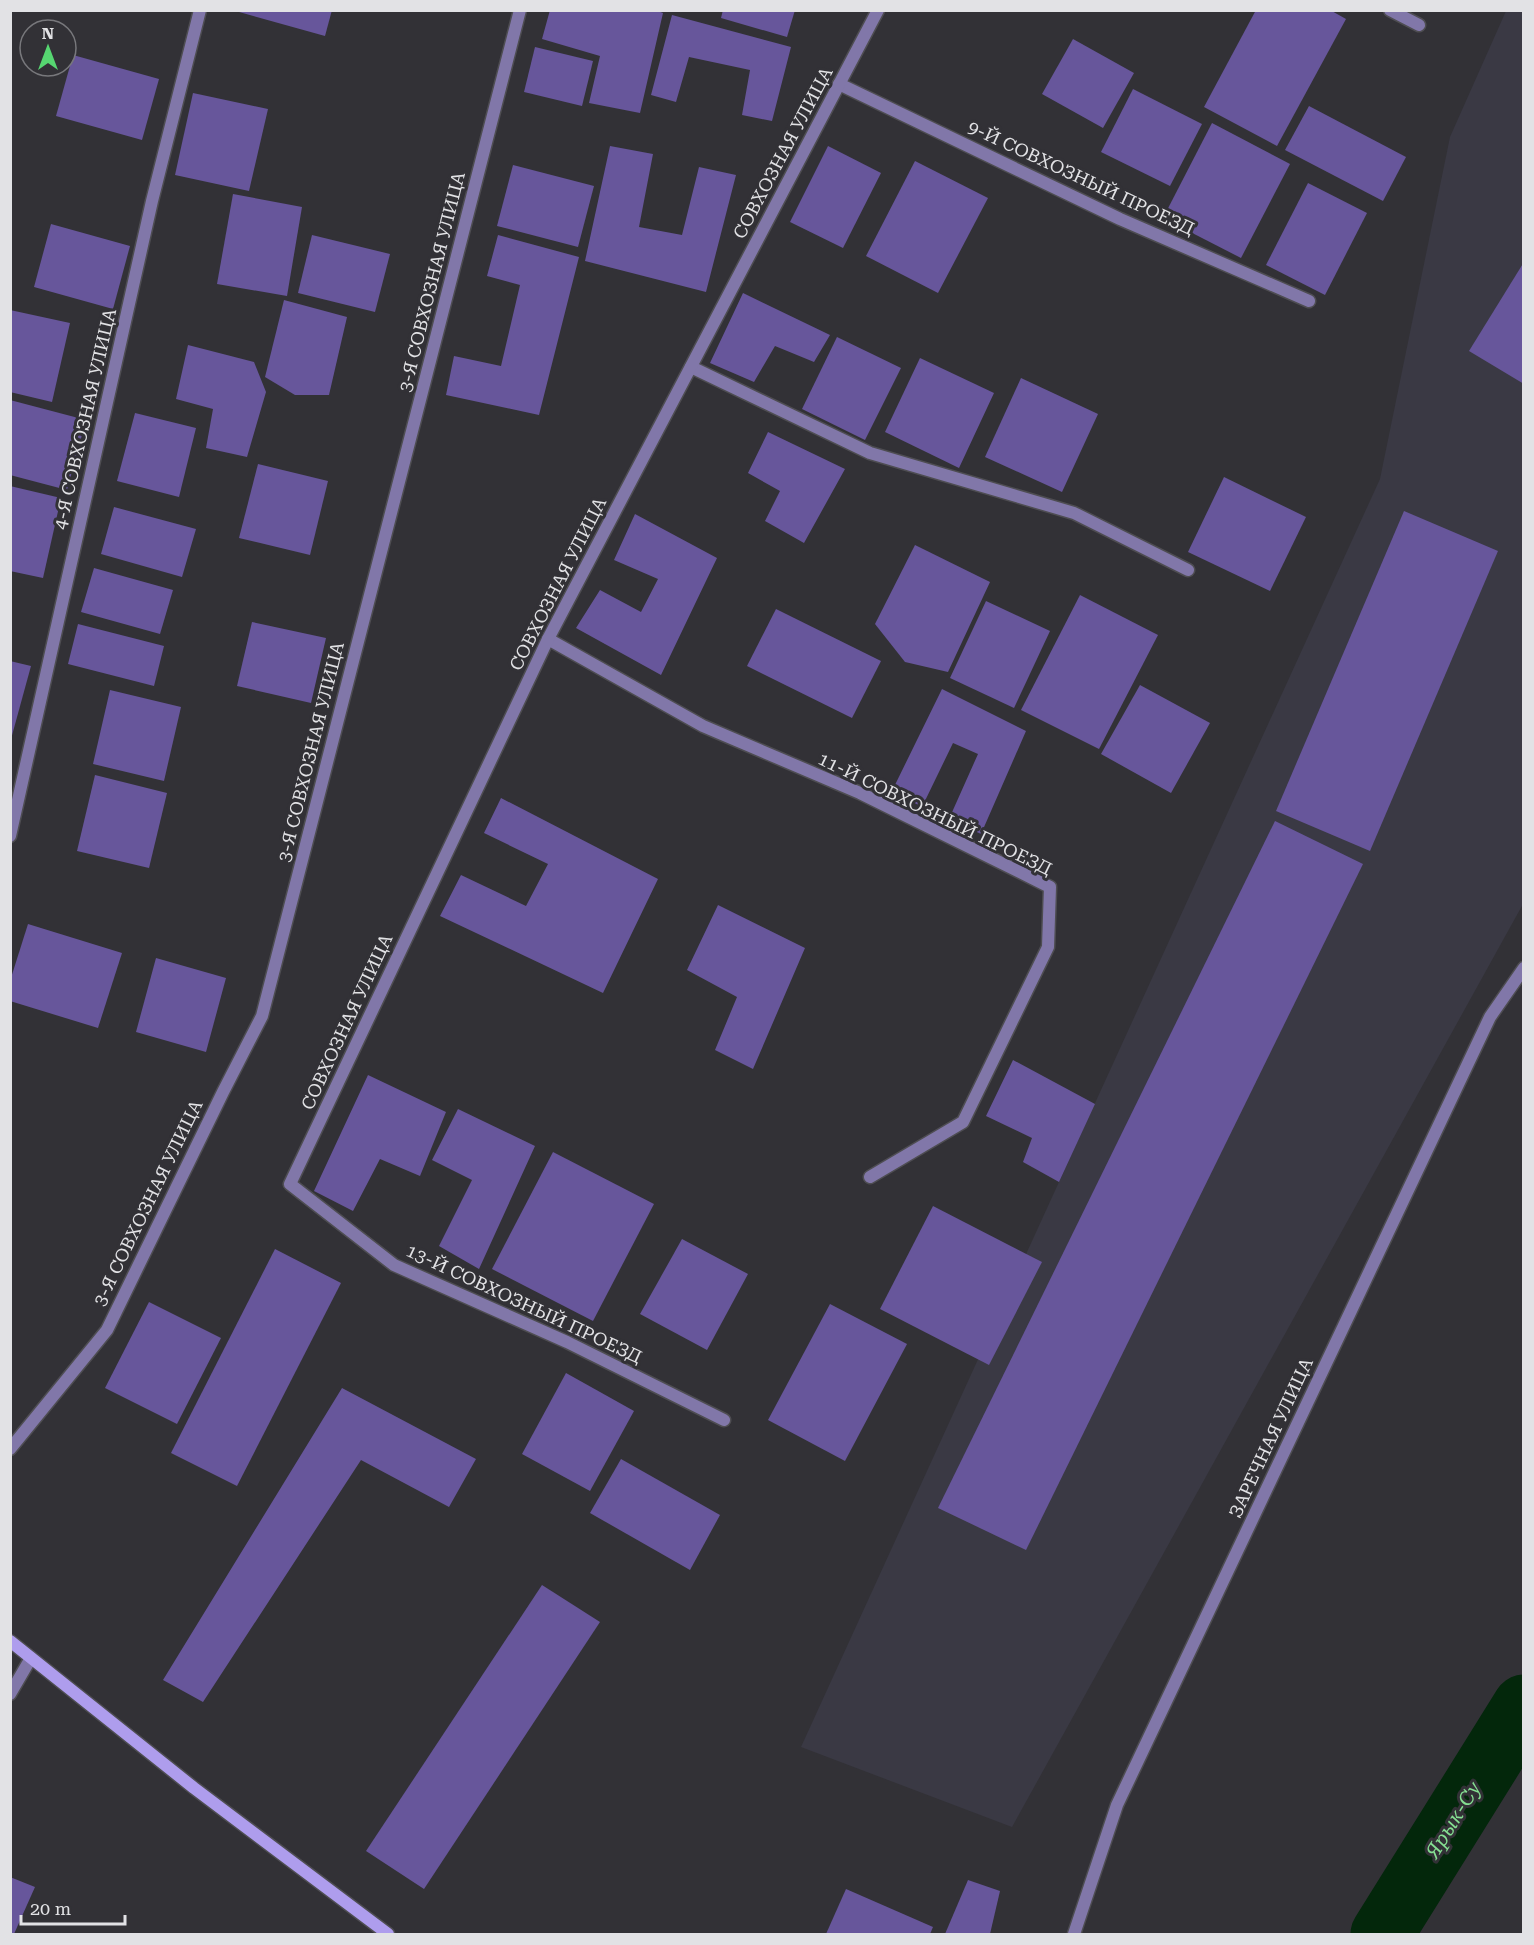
<svg xmlns="http://www.w3.org/2000/svg" width="1534" height="1945" font-family="'Roboto Serif',serif">
<style>
.built{fill:#3a3944}
.lines{fill:none;stroke-linecap:round;stroke-linejoin:round}
.river{stroke:#03270b;stroke-width:63}
.building{fill:#67569b}
.minor-casing{stroke:#4e4d52;stroke-width:15}
.secondary-casing{stroke:#4e4d52;stroke-width:15}
.minor{stroke:#8177a9;stroke-width:12}
.secondary{stroke:#ae9ded;stroke-width:12}
.labels{text-anchor:middle;stroke-width:6;stroke-linejoin:round;paint-order:stroke}
.street-label{font-size:18px;fill:#e2e2e5;stroke:#323136}
.water-label{font-size:20px;font-style:italic;fill:#85df92;stroke:#323136}
</style>
<rect width="100%" height="100%" fill="#323136"/>
<path class="built" d="M1506 11H1523V904L1012 1827 801 1747 1380 479 1450 137Z"/>
<g class="lines">
<path class="river" d="M1382 1934 1524 1706"/>
</g>
<g class="building">
<path d="M232 10H332L325 36Z"/>
<path d="M550 10H655L663 13 640 113 589 103 600 56 542 39Z"/>
<path d="M723 10H795L787 37 721 18Z"/>
<path d="M1256 10H1330L1346 19 1277 146 1204 107Z"/>
<path d="M672 15 791 47 772 121 742 115 750 70 689 57 676 102 651 95Z"/>
<path d="M1073 39 1134 73 1103 128 1042 94Z"/>
<path d="M535 47 593 61 582 106 524 92Z"/>
<path d="M73 55 159 79 142 140 56 116Z"/>
<path d="M1133 89 1202 124 1170 186 1101 152Z"/>
<path d="M193 93 268 109 249 191 175 175Z"/>
<path d="M1309 106 1406 157 1383 201 1285 150Z"/>
<path d="M1212 123 1290 164 1241 258 1163 218Z"/>
<path d="M610 146 653 154 639 227 682 235 699 167 736 175 706 292 585 261Z"/>
<path d="M828 146 881 173 843 248 790 222Z"/>
<path d="M915 161 988 198 938 293 866 256Z"/>
<path d="M513 165 594 186 578 247 497 226Z"/>
<path d="M1308 183 1367 213 1325 295 1266 265Z"/>
<path d="M233 194 302 207 287 296 217 284Z"/>
<path d="M51 224 130 246 113 309 34 287Z"/>
<path d="M312 235 390 254 375 312 298 293Z"/>
<path d="M498 235 579 257 539 415 446 395 454 356 501 366 520 285 487 276Z"/>
<path d="M1524 262V384L1469 351Z"/>
<path d="M743 293 830 335 814 362 775 346 754 382 710 363Z"/>
<path d="M284 300 347 317 329 395H295L265 377Z"/>
<path d="M10 310 70 323 52 402 10 392Z"/>
<path d="M837 337 901 368 865 440 802 409Z"/>
<path d="M188 345 254 362 266 392 247 457 206 448 213 409 176 399Z"/>
<path d="M920 358 994 393 959 468 885 432Z"/>
<path d="M1021 378 1098 414 1062 492 985 457Z"/>
<path d="M10 400 86 420 67 490 10 475Z"/>
<path d="M135 413 196 428 179 497 117 481Z"/>
<path d="M768 432 845 469 804 543 765 521 780 491 748 473Z"/>
<path d="M258 464 328 481 310 555 239 538Z"/>
<path d="M1224 477 1306 517 1270 591 1188 552Z"/>
<path d="M10 486 61 498 43 578 10 571Z"/>
<path d="M114 507 196 529 182 577 101 554Z"/>
<path d="M1404 511 1498 551 1370 851 1276 811Z"/>
<path d="M635 514 717 558 661 675 576 628 600 590 641 612 658 579 614 560Z"/>
<path d="M915 545 990 582 948 672 905 662 875 624Z"/>
<path d="M94 568 173 590 160 634 81 612Z"/>
<path d="M1080 595 1158 635 1099 749 1021 710Z"/>
<path d="M986 601 1050 631 1014 708 950 678Z"/>
<path d="M776 609 881 661 852 718 747 666Z"/>
<path d="M252 622 326 638 311 703 237 686Z"/>
<path d="M78 624 164 646 154 686 68 664Z"/>
<path d="M10 661 31 666 11 739H10Z"/>
<path d="M1140 685 1210 723 1171 793 1101 754Z"/>
<path d="M942 689 1026 731 981 834 949 819 978 754 953 743 922 807 892 791Z"/>
<path d="M110 690 181 707 164 781 93 764Z"/>
<path d="M95 775 167 793 149 868 77 851Z"/>
<path d="M501 798 658 879 603 993 440 916 461 875 526 906 548 864 484 833Z"/>
<path d="M1275 821 1363 864 1026 1550 938 1508Z"/>
<path d="M718 905 805 948 753 1069 715 1050 737 997 687 970Z"/>
<path d="M28 924 122 953 98 1028 10 1001V981Z"/>
<path d="M156 958 226 978 206 1052 136 1032Z"/>
<path d="M1013 1060 1095 1104 1059 1182 1023 1162 1032 1138 986 1116Z"/>
<path d="M368 1075 446 1112 420 1176 380 1159 353 1211 314 1191Z"/>
<path d="M458 1109 535 1146 479 1269 439 1246 472 1180 432 1160Z"/>
<path d="M553 1152 654 1204 593 1321 492 1269Z"/>
<path d="M933 1206 1042 1262 989 1365 880 1309Z"/>
<path d="M682 1239 748 1274 707 1350 640 1314Z"/>
<path d="M275 1249 341 1283 237 1486 171 1453Z"/>
<path d="M149 1302 221 1338 177 1424 105 1388Z"/>
<path d="M830 1304 907 1344 845 1461 768 1420Z"/>
<path d="M566 1373 634 1411 590 1491 522 1454Z"/>
<path d="M342 1388 476 1459 449 1507 361 1460 203 1702 163 1680Z"/>
<path d="M621 1459 720 1515 690 1570 590 1513Z"/>
<path d="M542 1585 600 1622 424 1889 366 1851Z"/>
<path d="M10 1877 35 1887 14 1934H10Z"/>
<path d="M968 1880 1000 1891 990 1934H945Z"/>
<path d="M846 1889 933 1927 930 1934H826Z"/>
</g>
<g class="lines">
<defs>
<g id="minor">
<path d="M1390 10 1419 25"/>
<path d="M839 84 1120 219 1309 301"/>
<path d="M691 367 870 453 1074 513 1188 570"/>
<path d="M548 639 703 726 860 793 1050 887 1048 947 963 1122 870 1177"/>
<path d="M10 836 152 201 200 10"/>
<path d="M724 1420 567 1342 394 1265 290 1184 548 639 878 10"/>
<path d="M10 1449 107 1330 223 1092 262 1016 520 10"/>
<path d="M10 1694 31 1658"/>
<path d="M1074 1934 1117 1805 1490 1017 1524 968"/>
</g>
<path id="secondary" d="M10 1641 194 1788 388 1934"/>
</defs>
<use href="#minor" class="minor-casing"/>
<use href="#secondary" class="secondary-casing"/>
<use href="#minor" class="minor"/>
<use href="#secondary" class="secondary"/>
</g>
<g class="labels">
<g class="street-label">
<text transform="translate(783 153) rotate(-62)" y="6">СОВХОЗНАЯ УЛИЦА</text>
<text transform="translate(1081 178) rotate(25)" y="6">9-Й СОВХОЗНЫЙ ПРОЕЗД</text>
<text transform="translate(432 282) rotate(-76)" y="6">3-Я СОВХОЗНАЯ УЛИЦА</text>
<text transform="translate(85 419) rotate(-77)" y="6">4-Я СОВХОЗНАЯ УЛИЦА</text>
<text transform="translate(558 584) rotate(-63)" y="6">СОВХОЗНАЯ УЛИЦА</text>
<text transform="translate(311 752) rotate(-76)" y="6">3-Я СОВХОЗНАЯ УЛИЦА</text>
<text transform="translate(935 814) rotate(26)" y="6">11-Й СОВХОЗНЫЙ ПРОЕЗД</text>
<text transform="translate(347 1022) rotate(-65)" y="6">СОВХОЗНАЯ УЛИЦА</text>
<text transform="translate(148 1203) rotate(-64)" y="6">3-Я СОВХОЗНАЯ УЛИЦА</text>
<text transform="translate(524 1304) rotate(25)" y="6">13-Й СОВХОЗНЫЙ ПРОЕЗД</text>
<text transform="translate(1271 1438) rotate(-65)" y="6">ЗАРЕЧНАЯ УЛИЦА</text>
</g>
<g class="water-label">
<text transform="translate(1453 1820) rotate(-58)" y="7">Ярык-Су</text>
</g>
</g>
<rect width="1534" height="1945" fill="none" stroke="#e2e2e5" stroke-width="24"/>
<g transform="translate(48 48)"><circle r="28" fill="#323136" stroke="#78787c" stroke-width="1.5"/>
<path d="M0-4.5L10 22L0 15L-10 22Z" fill="#56d671"/>
<text y="-9" font-size="16" font-weight="bold" text-anchor="middle" fill="#e2e2e5">N</text>
</g>
<path d="M21 1915v9h104v-9" fill="none" stroke="#e2e2e5" stroke-width="3"/>
<text x="30" y="1915" font-size="18" fill="#e2e2e5" stroke="#323136" stroke-width="4.5" paint-order="stroke">20 m</text>
</svg>
